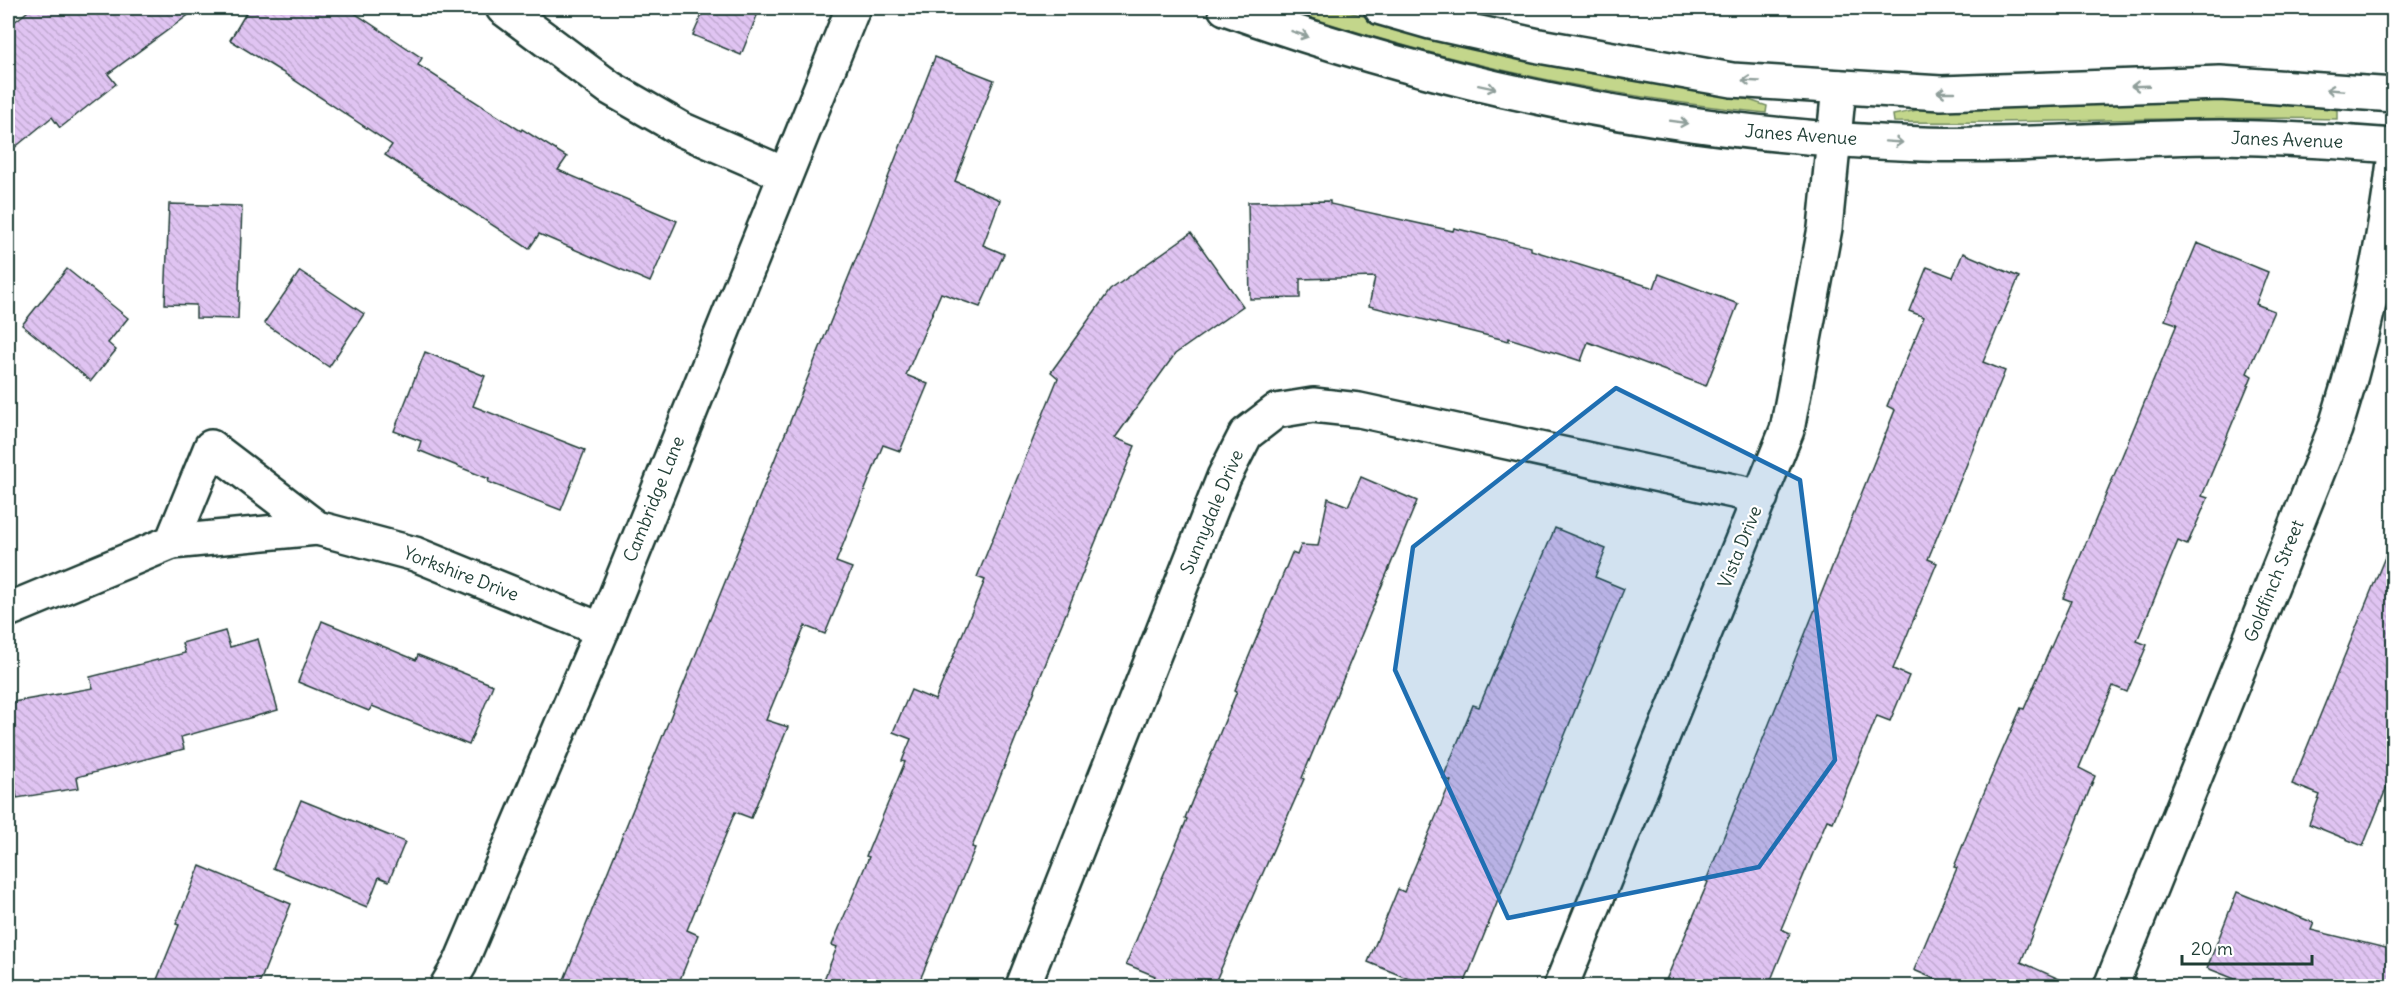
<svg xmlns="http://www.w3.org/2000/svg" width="2401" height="994" font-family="Delius,sans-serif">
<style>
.green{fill:#c3d68b;stroke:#718a60;stroke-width:1.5}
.building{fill:url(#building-back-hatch);stroke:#1f3d34;stroke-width:1.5}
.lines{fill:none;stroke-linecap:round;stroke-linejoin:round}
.minor-casing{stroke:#1f3d34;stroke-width:38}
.minor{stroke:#fff;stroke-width:33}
.oneway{stroke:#8f9e9a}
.marked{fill:#1f6fb2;fill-opacity:0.2;stroke:#1f6fb2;stroke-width:4.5;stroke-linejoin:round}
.labels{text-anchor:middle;stroke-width:4.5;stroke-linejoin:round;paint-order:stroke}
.street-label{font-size:18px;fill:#1f3d34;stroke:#fff}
</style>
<defs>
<pattern id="building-back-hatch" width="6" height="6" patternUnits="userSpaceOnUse" patternTransform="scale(1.5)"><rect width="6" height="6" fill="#e0c4f2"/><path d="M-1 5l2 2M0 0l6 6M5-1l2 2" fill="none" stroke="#c0a9d0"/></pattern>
</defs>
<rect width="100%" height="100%" fill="#fff"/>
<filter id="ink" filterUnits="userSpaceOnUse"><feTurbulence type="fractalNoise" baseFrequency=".0167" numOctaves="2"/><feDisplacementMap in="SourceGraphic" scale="12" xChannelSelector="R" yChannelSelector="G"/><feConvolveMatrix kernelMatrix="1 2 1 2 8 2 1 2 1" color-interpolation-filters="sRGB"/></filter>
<g filter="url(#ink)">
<g class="green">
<path d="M1282 8H1336L1419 32 1728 93 1767 106 1766 113C1602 96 1438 61 1282 8Z"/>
<path d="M2243 100 2301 101 2337 110V119C2189 115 2042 124 1894 122L1893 115 1936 106H2049Z"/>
</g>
<g class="building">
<path d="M32 8H198L108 74 116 84 60 128 52 117 8 153V27Z"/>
<path d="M249 8H347L422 58 418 65 521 131 522 129 567 157 558 170 677 221 650 282 539 234 529 249 385 155 392 145 282 72 230 40Z"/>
<path d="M705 8H760L741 55 693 35Z"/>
<path d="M935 57 994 80 955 181 1000 200 983 245 1004 254 980 307 941 293 906 375 928 384 900 451 883 445 836 562 852 568 825 634 805 626 766 720 788 727 751 818 735 812 687 930 698 935 677 987H561L870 224Z"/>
<path d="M1330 201V204L1453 231 1454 228 1531 247V250L1654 288 1659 274 1738 304 1706 386 1588 342 1581 361 1509 338V341L1369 306 1375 277 1300 279V298L1250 299 1248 202Z"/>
<path d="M169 204 242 206 238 319 196 318V305L165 304Z"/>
<path d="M1191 233 1243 306 1175 354 1115 438 1135 446 1060 628 972 847 975 848 917 987H821L837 947 832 945 869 857 866 856 905 762 902 761 911 739 893 732 911 690 935 700 985 580 977 577 1058 378 1051 372 1110 290Z"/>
<path d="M2197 243 2268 272 2256 304 2274 311 2247 373 2252 376 2202 496 2208 498 2187 545 2178 541 2137 641 2147 645 2127 692 2113 686 2079 768 2095 776 2021 962 2077 987H1953L1914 970 1957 868 1954 867 1980 802 2021 708 2024 709 2071 601 2063 598 2177 324 2165 320Z"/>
<path d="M1963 253 2019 277 1983 362 2005 371 1928 559 1937 563 1893 669 1909 676 1890 721 1877 716 1833 822 1827 820 1781 929 1790 933 1768 987H1663L1708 882 1706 881 1895 410 1887 406 1924 317 1909 311 1927 267 1953 277Z"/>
<path d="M67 269 128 318 108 343 116 350 91 381 22 325Z"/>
<path d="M300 271 364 314 329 367 264 323Z"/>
<path d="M425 352 485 376 473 406 585 450 561 510 488 482 489 479 418 450 421 441 394 431Z"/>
<path d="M1361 477 1417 501 1302 778 1304 779 1213 987H1151L1155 976 1126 964 1187 819 1185 818 1237 691 1235 690 1254 644 1292 553 1297 555 1301 545 1318 546 1328 498 1348 506Z"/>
<path d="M1555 528 1606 549 1595 577 1624 589 1463 987H1428L1368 962 1398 889 1404 892 1451 781 1443 778 1473 705 1479 707Z"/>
<path d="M2394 535V769L2363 846 2309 824 2320 795 2292 784Z"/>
<path d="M322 621 416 660 418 655 493 685 469 745 372 706 369 711 298 682Z"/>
<path d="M225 631 230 647 258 639 278 710 181 737 184 749 77 777 79 788 17 798 8 742V703L93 688 90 677 185 653 182 643Z"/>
<path d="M301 800 405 842 389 881 379 877 367 907 273 868Z"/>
<path d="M200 866 291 904 258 987H154L179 925 176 924Z"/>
<path d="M2237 892 2314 923 2311 930 2394 950V987H2255L2207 968Z"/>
</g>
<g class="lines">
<defs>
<g id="minor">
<path d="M503 8 610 88 683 130 784 174"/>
<path d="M1225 8C1450 89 1683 136 1923 144 2023 147 2122 137 2221 137 2279 138 2336 141 2394 146"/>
<path d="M1381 8 1430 22 1539 46 1732 80 1941 93 2220 83 2394 95"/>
<path d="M172 542 317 528"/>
<path d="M8 610 172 542 211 447 317 528 415 554 602 630"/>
<path d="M447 986 460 964 602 630 853 8"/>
<path d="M1023 986 1224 477 1246 434 1276 411 1313 405 1359 410 1761 497"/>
<path d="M1561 986 1787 430 1825 228 1839 87"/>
<path d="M2111 986 2335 429C2363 341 2383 254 2394 162"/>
</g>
</defs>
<use href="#minor" class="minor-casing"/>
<use href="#minor" class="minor"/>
</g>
<defs><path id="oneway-shaft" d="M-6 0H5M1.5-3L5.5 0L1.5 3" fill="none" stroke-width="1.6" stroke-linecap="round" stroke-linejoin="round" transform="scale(1.5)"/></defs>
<g class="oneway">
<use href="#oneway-shaft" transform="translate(1300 34) rotate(19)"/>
<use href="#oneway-shaft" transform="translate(1751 81) rotate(-177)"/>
<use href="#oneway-shaft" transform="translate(2140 86) rotate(178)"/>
<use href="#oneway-shaft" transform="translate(1487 87) rotate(12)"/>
<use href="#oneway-shaft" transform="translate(2335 90) rotate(-175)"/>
<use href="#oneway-shaft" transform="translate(1946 92) rotate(180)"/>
<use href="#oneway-shaft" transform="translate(1679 122) rotate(8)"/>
<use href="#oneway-shaft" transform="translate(1894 142) rotate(4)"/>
</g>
</g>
<path class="marked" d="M1616 388 1800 480 1835 760 1759 867 1508 918 1395 670 1413 547Z"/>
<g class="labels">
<g class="street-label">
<text transform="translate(1801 135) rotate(4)" y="6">Janes Avenue</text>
<text transform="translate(2287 140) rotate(2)" y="6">Janes Avenue</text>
<text transform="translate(654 499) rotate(-68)" y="6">Cambridge Lane</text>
<text transform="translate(1212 512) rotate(-67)" y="6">Sunnydale Drive</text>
<text transform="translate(1740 547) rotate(-68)" y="6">Vista Drive</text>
<text transform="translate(461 574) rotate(21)" y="6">Yorkshire Drive</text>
<text transform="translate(2274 581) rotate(-68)" y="6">Goldfinch Street</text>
</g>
</g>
<rect width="2401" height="994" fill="none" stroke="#fff" stroke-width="30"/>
<rect x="15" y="15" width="2371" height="964" fill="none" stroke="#1f3d34" stroke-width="2" filter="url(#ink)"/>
<path d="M2182 955v9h130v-9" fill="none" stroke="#1f3d34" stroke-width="3"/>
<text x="2191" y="955" font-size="18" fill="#1f3d34" stroke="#ffffff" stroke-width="4.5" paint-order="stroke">20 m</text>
</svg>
